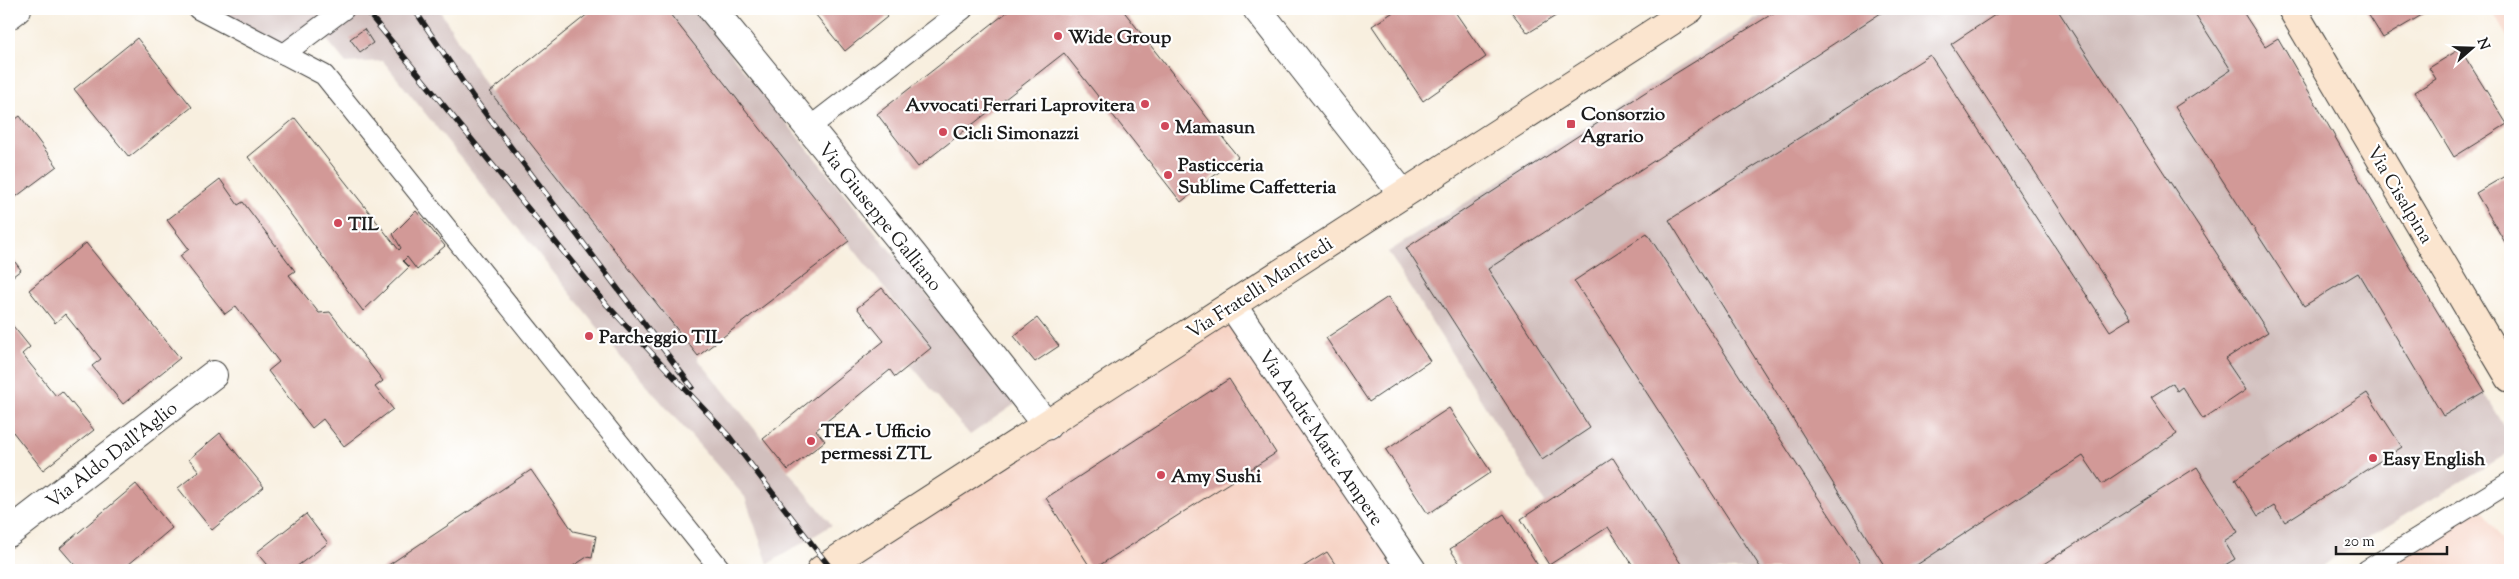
<svg xmlns="http://www.w3.org/2000/svg" width="2519" height="579" font-family="'Sorts Mill Goudy',serif">
<style>
.built{fill:#f6d2c3}
.industrial{fill:#d1bfbd}
.building{fill:#d29997}
.lines{fill:none;stroke-linecap:round;stroke-linejoin:round}
.service-casing{stroke:#3d3c39;stroke-width:22}
.minor-casing{stroke:#3d3c39;stroke-width:30}
.secondary-casing{stroke:#3d3c39;stroke-width:30}
.service{stroke:#fff;stroke-width:20}
.minor{stroke:#fff;stroke-width:28}
.secondary{stroke:#fbe5cf;stroke-width:28}
.rail-casing{stroke:#1c1c1c;stroke-width:5.5}
.rail{stroke:#fff;stroke-width:4;stroke-dasharray:11;stroke-linecap:butt}
.poi-dot{fill:#d1495b;stroke:#fff;stroke-width:2}
.labels{text-anchor:middle;stroke-width:4.5;stroke-linejoin:round;paint-order:stroke}
.poi-label{font-size:19px;font-weight:bold;fill:#1c1c1c;stroke:#fff;text-anchor:start}
.street-label{font-size:19px;fill:#1c1c1c;stroke:#fff}
</style>
<rect width="100%" height="100%" fill="#fff"/>
<filter id="ink" filterUnits="userSpaceOnUse"><feTurbulence type="fractalNoise" baseFrequency=".02" numOctaves="2"/><feDisplacementMap in="SourceGraphic" scale="10" xChannelSelector="R" yChannelSelector="G"/><feConvolveMatrix kernelMatrix="1 2 1 2 8 2 1 2 1" color-interpolation-filters="sRGB"/></filter>
<filter id="wash" filterUnits="userSpaceOnUse"><feTurbulence type="fractalNoise" baseFrequency=".0096" numOctaves="4" result="noise"/><feDisplacementMap in="SourceGraphic" scale="20" xChannelSelector="R" yChannelSelector="G"/><feGaussianBlur stdDeviation="1.12" result="paint"/><feColorMatrix in="noise" values="0 0 0 0 0 0 0 0 0 0 0 0 0 0 0 0 0 1.4 0 .05"/><feComposite in="paint" operator="in"/></filter>
<g filter="url(#wash)">
<rect width="100%" height="100%" fill="#f8efdf"/>
<g class="built">
<path d="M2492 9H2510V43Z"/>
<path d="M1232 305 1412 570H832Z"/>
<path d="M2478 502 2510 553V570H2367Z"/>
</g>
<g class="industrial">
<path d="M198 9H439L490 92 698 356V359L832 525 768 564 745 497 624 360 383 61 346 63 318 29 284 54Z"/>
<path d="M666 9H694L1015 404 970 435 911 365 931 348Z"/>
<path d="M1771 9H2241L2265 46 2278 38 2510 436V452L2315 570H1636L1608 527 1549 565 1521 519 1545 502 1388 252Z"/>
</g>
<g id="blocks">
<g class="building">
<path d="M586 9H666L849 241 698 356 490 92 589 13Z"/>
<path d="M811 9H881L887 17 845 51Z"/>
<path d="M1011 9H1122L1238 157 1181 202 1064 53 918 167 877 114Z"/>
<path d="M1398 9H1453L1486 57 1423 101 1372 26Z"/>
<path d="M1509 9H1567L1528 33Z"/>
<path d="M1780 9H1887L1488 269 1590 428 1542 460 1406 248 1644 93Z"/>
<path d="M2004 9H2057L2268 332 2225 359 2246 390 2203 419 2182 387 2177 391 2173 383 2151 397 2177 434 2102 484 2083 456 1909 570H1887L1669 220 1930 55 2110 331 2131 318 1951 44Z"/>
<path d="M2192 9H2241L2265 46 2278 38 2399 248 2485 391 2443 416 2358 273 2304 306 2175 107 2231 70Z"/>
<path d="M2365 9H2432L2383 38Z"/>
<path d="M364 29 373 43 360 52 350 39Z"/>
<path d="M137 38 192 107 129 157 74 89Z"/>
<path d="M2460 49 2507 124 2454 157 2415 92 2436 79 2429 68Z"/>
<path d="M20 116 57 166 9 202V124Z"/>
<path d="M295 118 399 250 401 248 393 234 416 211 445 246 417 270 407 257 403 261 409 267 363 311 248 157Z"/>
<path d="M2510 173V251L2476 193Z"/>
<path d="M220 179 238 205 243 202 295 271 289 275 319 313 330 312 383 381 375 387 393 409 344 446 323 419 312 428 268 371 279 362 236 306 225 314 180 256 189 249 167 220Z"/>
<path d="M1647 233 1865 570H1762L1574 281Z"/>
<path d="M86 243 180 358 123 404 92 366 101 359 65 314 55 323 29 290Z"/>
<path d="M9 254 21 270 9 279Z"/>
<path d="M882 288 931 348 895 377 890 370 816 430 825 441 788 470 763 439 884 341 857 308Z"/>
<path d="M1388 297 1430 361 1369 402 1326 338Z"/>
<path d="M1037 318 1059 346 1035 362 1014 336Z"/>
<path d="M9 321 30 347 22 354 56 396 62 391 94 430 43 470 9 427Z"/>
<path d="M1229 379 1276 453 1092 570 1046 498Z"/>
<path d="M2367 393 2402 447 2285 522 2274 506 2258 516 2235 479Z"/>
<path d="M1449 408 1491 472 1428 514 1386 450Z"/>
<path d="M220 433 264 487 212 530 178 488 199 471 189 459Z"/>
<path d="M1613 458 1642 504 1685 570H1636L1608 527 1549 565 1521 519Z"/>
<path d="M2197 467 2238 532 2224 541 2235 559 2217 570H2034Z"/>
<path d="M531 470 573 531 596 536 592 558 587 557 567 570H381Z"/>
<path d="M136 484 172 528 122 570H79L60 548Z"/>
<path d="M306 514 328 543 292 570H272L257 552Z"/>
<path d="M1504 514 1541 570H1464L1450 549Z"/>
<path d="M1327 552 1339 570H1298Z"/>
</g>
</g>
</g>
<g filter="url(#ink)">
<use href="#blocks" fill-opacity="0" stroke="#3d3c39" stroke-width="1"/>
<g class="lines">
<defs>
<g id="service">
<path d="M198 9 324 75 721 570"/>
<path d="M284 54 344 9"/>
<path d="M810 127 963 9"/>
<path d="M2367 570 2510 482"/>
</g>
<g id="minor">
<path d="M712 9 913 255 1047 426"/>
<path d="M1257 9 1402 193"/>
<path d="M9 15 17 9"/>
<path d="M1232 305 1412 570"/>
<path d="M9 533 213 375"/>
</g>
<g id="secondary">
<path d="M2292 9 2510 378"/>
<path d="M821 570 1690 9"/>
</g>
</defs>
<use href="#service" class="service-casing"/>
<use href="#minor" class="minor-casing"/>
<use href="#secondary" class="secondary-casing"/>
<use href="#service" class="service"/>
<use href="#minor" class="minor"/>
<use href="#secondary" class="secondary"/>
<defs>
<g id="rail">
<path d="M365 9 607 305 728 435 832 570"/>
<path d="M414 9 473 97 692 387"/>
</g>
</defs>
<use href="#rail" class="rail-casing"/>
<use href="#rail" class="rail"/>
</g>
</g>
<g class="poi-dot">
<circle cx="1058" cy="36" r="5"/>
<circle cx="1145" cy="104" r="5"/>
<rect x="1566" y="119" width="10" height="10" rx="2.5"/>
<circle cx="1165" cy="126" r="5"/>
<circle cx="943" cy="132" r="5"/>
<circle cx="1168" cy="175" r="5"/>
<circle cx="338" cy="223" r="5"/>
<circle cx="589" cy="336" r="5"/>
<circle cx="811" cy="441" r="5"/>
<circle cx="2373" cy="458" r="5"/>
<circle cx="1161" cy="475" r="5"/>
</g>
<g class="labels">
<g class="poi-label">
<text x="1068" y="43">Wide Group</text>
<text x="1135" y="111" text-anchor="end">Avvocati Ferrari Laprovitera</text>
<text x="1581" y="120">Consorzio<tspan x="1581" dy="22">Agrario</tspan></text>
<text x="1175" y="133">Mamasun</text>
<text x="953" y="139">Cicli Simonazzi</text>
<text x="1178" y="171">Pasticceria<tspan x="1178" dy="22">Sublime Caffetteria</tspan></text>
<text x="348" y="230">TIL</text>
<text x="599" y="343">Parcheggio TIL</text>
<text x="821" y="437">TEA - Ufficio<tspan x="821" dy="22">permessi ZTL</tspan></text>
<text x="2383" y="465">Easy English</text>
<text x="1171" y="482">Amy Sushi</text>
</g>
<g class="street-label">
<text transform="translate(2401 194) rotate(59)" y="7">Via Cisalpina</text>
<text transform="translate(881 216) rotate(51)" y="7">Via Giuseppe Galliano</text>
<text transform="translate(1259 287) rotate(-33)" y="7">Via Fratelli Manfredi</text>
<text transform="translate(1322 437) rotate(56)" y="7">Via André Marie Ampere</text>
<text transform="translate(111 454) rotate(-38)" y="7">Via Aldo Dall'Aglio</text>
</g>
</g>
<rect width="2519" height="579" fill="none" stroke="#fff" stroke-width="30"/>
<g transform="translate(2472 48) rotate(70)" stroke="#ffffff" stroke-width="4" paint-order="stroke">
<path d="M0-4L9 19L0 12L-9 19Z" fill="#1c1c1c"/>
<text y="-8" font-size="14" font-weight="bold" text-anchor="middle" fill="#1c1c1c">N</text>
</g>
<path d="M2336 546v8h111v-8" fill="none" stroke="#1c1c1c" stroke-width="2.5"/>
<text x="2344" y="546" font-size="15" fill="#1c1c1c" stroke="#ffffff" stroke-width="4" paint-order="stroke">20 m</text>
</svg>
